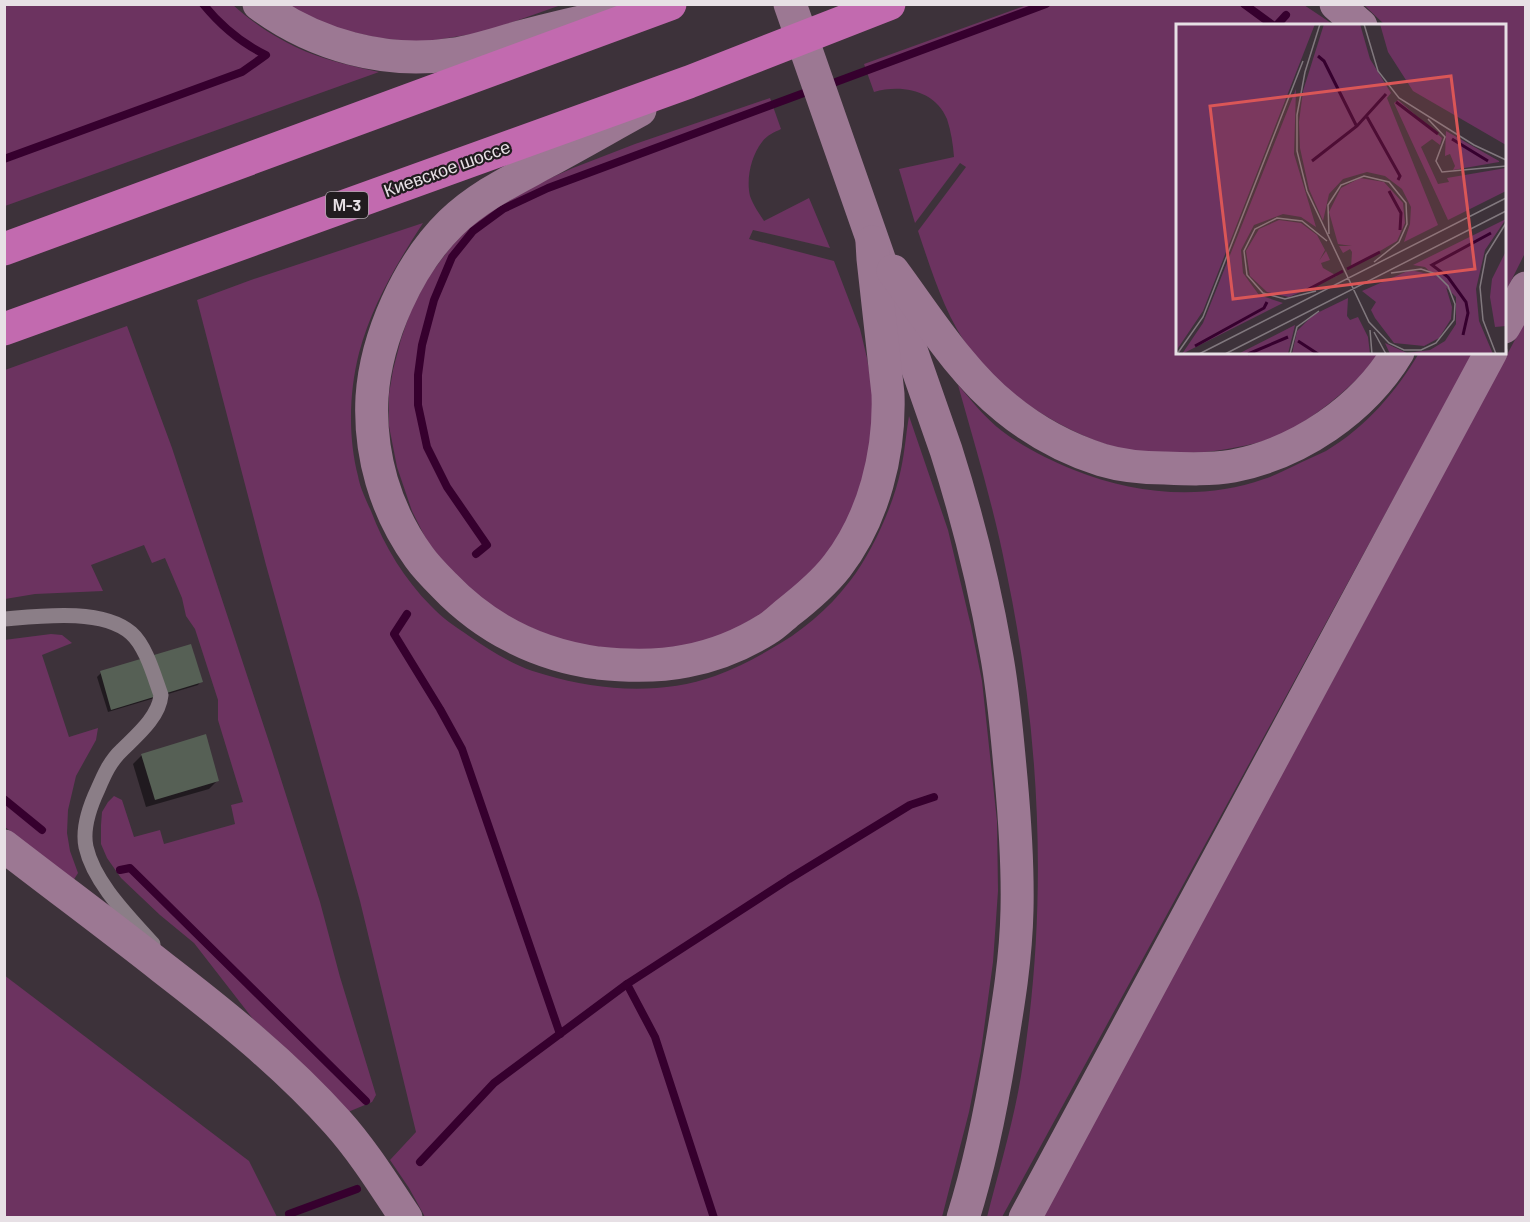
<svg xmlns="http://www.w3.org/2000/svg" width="1530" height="1222" font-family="Barlow,sans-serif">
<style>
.green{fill:#6c3360}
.shadow{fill:#0007}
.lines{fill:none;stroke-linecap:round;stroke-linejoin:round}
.stream{stroke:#36002e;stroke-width:8}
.building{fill:#566055}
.lane{stroke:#8b7e87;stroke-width:15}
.secondary{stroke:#9c7893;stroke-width:33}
.highway{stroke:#c26aaf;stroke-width:33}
.labels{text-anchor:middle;stroke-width:4.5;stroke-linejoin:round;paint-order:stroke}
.shield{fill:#211c1f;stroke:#aca5aa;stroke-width:1.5}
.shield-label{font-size:16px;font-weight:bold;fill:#e7e0e5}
.street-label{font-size:18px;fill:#e7e0e5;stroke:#211c1f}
.inset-river{fill:none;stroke:#36002e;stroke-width:3}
.inset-road{fill:none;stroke:#81787e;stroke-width:1.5}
.view{fill:#da5657;fill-opacity:0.15;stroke:#da5657;stroke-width:3}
.inset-edge{fill:none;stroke:#e7e0e5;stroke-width:3}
</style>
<rect width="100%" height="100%" fill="#3d323a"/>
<g class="green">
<path d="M5 4 233 5C254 24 280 41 307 52 330 61 355 67 379 72L5 206Z"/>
<path d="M284 5H561L485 32 429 41H407L379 38 330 27Z"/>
<path d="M1027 5H1304L1334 25 1178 26V352L1379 353C1372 361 1366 370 1359 377 1337 399 1306 423 1278 436 1261 443 1240 447 1221 450 1189 455 1139 455 1108 445 1056 427 1005 395 971 351 945 316 932 272 918 231L966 167 960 163 915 223 899 169 954 157C953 144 951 131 947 119 935 90 901 84 874 92L864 64Z"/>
<path d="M1364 5H1525V253L1505 293 1504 26 1385 25Z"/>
<path d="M770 98 781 129C775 132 767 135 762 142 751 156 746 179 750 196 753 205 759 213 764 221L809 198 830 248 753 230 749 239 834 261 860 329 867 358 872 388V438L858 501 826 558 774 607 718 638 659 653 568 644 501 614 459 582 428 543 412 511 397 467 389 426V394L393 370 401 339 411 310 429 276 450 248 462 235 480 218 539 183 573 168 635 144Z"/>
<path d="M423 223C397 263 371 307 359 353 349 392 348 437 358 476 360 488 366 500 371 511 384 546 405 580 431 606 442 618 456 627 469 636 485 647 502 658 520 666 528 670 537 672 546 675 599 691 662 695 715 676 734 669 752 660 769 650 800 633 828 610 850 581 872 553 894 504 901 469 905 451 906 433 909 416L948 530 971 626 982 681 997 821 998 891 993 962 981 1051 969 1112 942 1217H425L409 1188 390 1160 416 1132 360 901 266 565 197 300 251 280Z"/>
<path d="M1525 321V1217L1040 1218 1335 676Z"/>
<path d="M127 326 172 448 272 751 320 902 340 977 376 1095 372 1102 348 1112 269 1033 253 1019 194 943 160 915 121 878 107 858 101 844V825L102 812 108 802 114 796 122 800 134 837 160 830 164 844 235 824 231 805 243 802 218 720V700L195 629 186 616 182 598 165 558 152 563 144 545 91 565 103 591 35 594 5 599V370Z"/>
<path d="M1419 353H1473L1002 1217H987C999 1170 1013 1124 1021 1076 1049 908 1041 736 1006 570 994 508 975 446 958 385 972 401 985 418 1002 431 1023 447 1049 460 1074 470 1134 494 1202 501 1264 479 1277 475 1289 468 1302 462 1310 458 1318 455 1326 451 1366 427 1396 392 1419 353Z"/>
<path d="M51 634 62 635 72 643 42 655 69 737 98 728 96 740 76 776 68 810 67 833 70 851 78 873 73 881 5 827 4 640Z"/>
<path d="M4 975 249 1161 277 1217H5Z"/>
</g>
<g class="shadow">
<path d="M101 673 201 681 198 685 108 712 97 677Z"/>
<path d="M142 755 218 780 209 789 146 807 133 764Z"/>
</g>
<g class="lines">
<g class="stream">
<path d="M1244 4 1274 26"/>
<path d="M1276 26 1286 15"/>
<path d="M825 86 1046 4"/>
<path d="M4 159 242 72 266 55C241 43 221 26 203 4"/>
<path d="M476 554 487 545 447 487 427 447 418 405V375L422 345 434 300 452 257 473 231 503 209 548 188 812 90"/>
<path d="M407 614 394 634 440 709 462 749 560 1034"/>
<path d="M4 799 42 830"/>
<path d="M120 870 130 868 366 1101"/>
<path d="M627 984 655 1037 714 1218"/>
<path d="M420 1162 494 1083 627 984 789 879 910 805 934 797"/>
<path d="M289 1214 357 1189"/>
</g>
</g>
<g class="building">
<path d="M191 644 203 682 111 710 100 671Z"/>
<path d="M206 734 219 781 155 800 141 754Z"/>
</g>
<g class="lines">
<path class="lane" d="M4 619C40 616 102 608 131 633 146 646 154 676 161 695 159 717 137 735 122 750 110 761 104 775 98 789 90 806 82 828 86 847 94 883 129 917 153 944"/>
<g class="secondary">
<path d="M259 4C314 45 386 65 454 54 476 51 498 43 520 37 550 29 579 22 609 16"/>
<path d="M790 4 946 450C967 516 984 584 996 652 1004 694 1007 736 1011 778 1015 822 1018 866 1017 910 1016 959 1008 1006 1000 1054 991 1109 980 1164 963 1218"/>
<path d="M1336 4 1361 26"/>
<path d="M640 110C609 127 578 145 546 162 513 180 479 196 451 223 408 265 376 337 372 397 369 454 385 510 419 557 426 567 435 576 444 585 485 628 538 655 598 663 627 666 657 667 686 661 713 656 743 644 767 629 774 625 781 618 787 613 805 599 823 584 837 566 874 518 890 453 888 394L873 259 872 242"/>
<path d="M893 271C927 317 961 372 1006 408 1034 431 1067 449 1102 460 1122 466 1144 468 1165 468 1187 469 1211 470 1233 466 1299 453 1363 410 1398 352"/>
<path d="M1504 327 1526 288"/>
<path d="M4 846C57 887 111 927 163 968 224 1015 285 1064 337 1122 363 1151 384 1185 406 1218"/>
<path d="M1025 1218 1491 352"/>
</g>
<g class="highway">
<path d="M4 249 670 4"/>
<path d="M4 329 689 82 889 4"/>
</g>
</g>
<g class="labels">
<rect class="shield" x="326" y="192" width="42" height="26" rx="4.5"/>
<g class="shield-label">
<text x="347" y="211">М-3</text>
</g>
<g class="street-label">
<text transform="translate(447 169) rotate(-20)" y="6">Киевское шоссе</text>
</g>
</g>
<g transform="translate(1176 24)">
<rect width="330" height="330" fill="#3d323a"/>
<path d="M0 0H139L27 287 0 327ZM148 0H184L194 35 215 69 211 74 262 201 228 218 234 200 235 183 226 165 209 152 191 148 167 155 153 170 147 197 133 165 124 124 123 98 127 67ZM204 0H330V121L237 67 212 28ZM120 65 118 130 140 203 125 193 107 190 78 201 65 226 67 249 83 271 107 279 6 330 27 299ZM222 76 266 114 264 121 256 115 245 123 262 160 273 158 271 154 330 144V167L272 196 218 79ZM270 107 323 137V138L277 146 279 142 274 130 269 132ZM184 154 208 158 227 179 229 199 221 217 175 244 176 228 174 225 167 229 163 222H176L162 220 153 188 165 164ZM330 195 309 226 300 265 303 297 317 330H214L209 319 231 329 254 326 269 317 280 300V273L249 243 237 241ZM103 196 125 199 141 211 149 226 143 237 150 227 154 236 145 239 147 244 161 252 113 273 91 268 74 252 70 227 83 205ZM330 227V302L319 303 314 273 316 255ZM234 246 257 251 270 263 276 283 275 295 263 314 248 322 218 319 199 294 195 286 200 278 186 267ZM172 274 171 292 174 296 182 293 192 313 194 330H116L121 307 137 291ZM119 301 112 330H62Z" fill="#6c3360"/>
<path class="inset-river" d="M142 32 148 37 180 101M220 78 262 110M191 93 224 152 222 156M276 115 312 137M136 137 181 102 210 70M213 167 225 189 224 206M171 245 204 228M131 266 167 247M287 311 292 289 290 278 272 253 256 241 315 209M122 317 142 330M19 322 88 284 91 278M72 330 112 313"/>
<path class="inset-road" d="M144 0 129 48 121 91V127L131 167 193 298 213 319 228 326H245L260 319 278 296 279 280 272 262 260 250 245 245 215 249M188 0 202 47 223 74 298 121 330 136M252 95 269 113 260 137 266 148 330 142M153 210 152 181 165 161 188 152 213 158 230 179 231 200 223 218 198 238M140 267 109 275 87 269 71 251 68 227 79 205 101 194 126 197 151 217M194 306 196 330M198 308 210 330M1 330 27 293 127 37M23 330 330 174M49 330 330 187M114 330 121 303 143 287M320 330 307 296 304 263 310 231 330 199"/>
<path class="view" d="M275 52 299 245 57 275 34 82Z"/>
<rect width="330" height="330" class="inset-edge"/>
</g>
<rect width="1530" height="1222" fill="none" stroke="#e7e0e5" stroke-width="12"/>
</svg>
